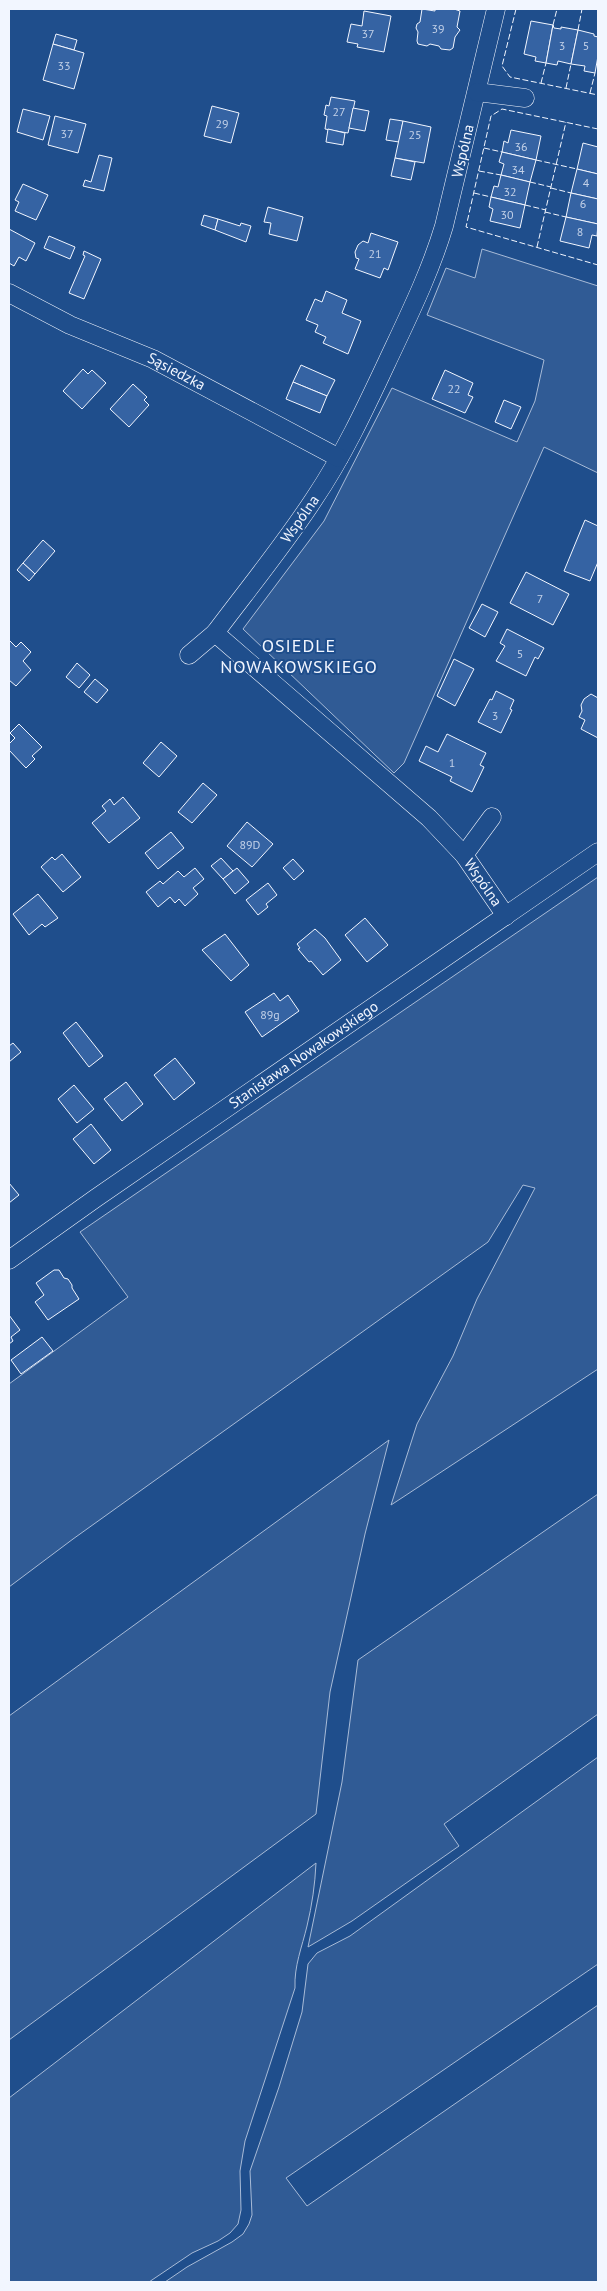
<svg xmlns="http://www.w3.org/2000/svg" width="607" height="2291" font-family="'PT Sans',sans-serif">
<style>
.green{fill:#305b95;stroke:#a8bbd7}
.building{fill:#3563a3;stroke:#f2f6ff}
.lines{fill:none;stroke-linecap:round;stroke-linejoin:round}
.minor-casing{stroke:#f2f6ff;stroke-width:19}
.minor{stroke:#1f4e8c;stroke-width:18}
.fence{stroke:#f2f6ff;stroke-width:1;stroke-dasharray:6 2.5;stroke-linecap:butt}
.labels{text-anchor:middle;stroke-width:4;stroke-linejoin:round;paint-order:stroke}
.number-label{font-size:12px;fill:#c3d1e8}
.street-label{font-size:15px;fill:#f2f6ff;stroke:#1f4e8c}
.quarter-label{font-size:18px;letter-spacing:1px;fill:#f2f6ff;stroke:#1f4e8c}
</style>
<rect width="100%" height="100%" fill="#1f4e8c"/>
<g class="green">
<path d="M482 249 598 286V473L544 447 404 763 394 773 243 629 324 521 392 388 517 442 535 401 544 360 427 315 446 268 475 278Z"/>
<path d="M598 877V1369L391 1505 417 1424 453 1356 477 1299 535 1188 523 1185 488 1242 73 1539 9 1587V1384L128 1297 80 1232Z"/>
<path d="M389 1440 365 1534 330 1692 316 1814 9 2040V1716Z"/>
<path d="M598 1494V1714L444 1824 459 1846 352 1921 308 1947 342 1782 358 1660Z"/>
<path d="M598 1757V1964L286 2178 307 2206 598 2005V2282H165L187 2267 232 2242 243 2234 249 2224 252 2215 250 2171 279 2087 302 2012 308 1964 317 1953 350 1936Z"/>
<path d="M316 1863C315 1885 312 1905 307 1926 302 1947 294 1966 295 1988L245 2141 240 2171 241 2210 238 2224 230 2233 218 2241 192 2253 149 2282H9V2098Z"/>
</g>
<g class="building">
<path d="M422 9 435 11V9H454L460 11 457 27 460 30 455 37 453 48 450 50 441 49 439 46 430 44 427 46 418 44 417 41 418 32 416 28 417 24 420 22Z"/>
<path d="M364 11 391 16 384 52 357 47 358 44 347 42 351 24 362 26Z"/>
<path d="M531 21 553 25 546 63 535 61 536 57 524 54Z"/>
<path d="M553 25 554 28 561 29V27L578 30 571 64 558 61 557 65 546 63Z"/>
<path d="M578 30 594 34V36L598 37V56L595 73 584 71 585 66 571 64Z"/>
<path d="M56 34 77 40 74 50 53 44Z"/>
<path d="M53 44 84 53 74 89 43 80Z"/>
<path d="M331 97 355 101 348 133 325 129 327 116 324 115 326 105 329 106Z"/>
<path d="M212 106 239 113 231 143 204 136Z"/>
<path d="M353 108 369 111 365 131 349 128Z"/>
<path d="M23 109 50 116 43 140 17 132Z"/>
<path d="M55 116 86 124 78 153 48 145Z"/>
<path d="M390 119 403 121 399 142 386 140Z"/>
<path d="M403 121 431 127 424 163 395 158Z"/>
<path d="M328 129 345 133 343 145 326 142Z"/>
<path d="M511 130 541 136 536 160 502 152 504 141 508 143Z"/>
<path d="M583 143 598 147V174L577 169Z"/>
<path d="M502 152 536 160 530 182 501 175 504 164 499 162Z"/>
<path d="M99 155 112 158 104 191 83 186 85 180 91 182Z"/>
<path d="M395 158 415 162 411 180 391 176Z"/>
<path d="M577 169 598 174V199L571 193Z"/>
<path d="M501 175 530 182 525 205 491 197 494 186 498 187Z"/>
<path d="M23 184 48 195 36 220 15 211 19 202 15 200Z"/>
<path d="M571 193 598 199V224L566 217Z"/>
<path d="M491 197 525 205 520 228 490 221 493 209 489 207Z"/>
<path d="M268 207 303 217 297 241 269 234 271 223 264 222Z"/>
<path d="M204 215 218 219 215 230 201 225Z"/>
<path d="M566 217 598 224 597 236 592 235 589 248 560 241Z"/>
<path d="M218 219 240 226 241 223 251 226 246 242 215 230Z"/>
<path d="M9 229 35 243 26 261 19 257 14 266 9 263Z"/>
<path d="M371 233 398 242 388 270 384 268 380 278 355 269 359 259 356 258 355 252 358 245 363 241 368 243Z"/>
<path d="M49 236 75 247 70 259 44 248Z"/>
<path d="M84 251 101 259 84 299 69 293 85 256 83 255Z"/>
<path d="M326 291 347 300 342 313 361 321 348 354 323 343 326 337 315 332 318 325 306 320 315 299 322 302Z"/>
<path d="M301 365 335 380 327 396 293 382Z"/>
<path d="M83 369 88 374 92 370 106 383 82 409 63 391Z"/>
<path d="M445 370 473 383 468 395 473 397 465 413 432 399Z"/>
<path d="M293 382 327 396 320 413 286 399Z"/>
<path d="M133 384 147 397 144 400 149 405 129 427 110 409Z"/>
<path d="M504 400 521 407 511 429 495 422Z"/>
<path d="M585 520 598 526V562L590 581 564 571Z"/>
<path d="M43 540 55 551 35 574 23 563Z"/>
<path d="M23 563 35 574 29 581 17 570Z"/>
<path d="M526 572 569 594 553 625 510 603Z"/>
<path d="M482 604 498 612 485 637 469 628Z"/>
<path d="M507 629 544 648 538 659 535 657 526 676 496 661 505 646 500 643Z"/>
<path d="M9 640 16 647 21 642 31 652 23 661 31 670 16 686 9 680Z"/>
<path d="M454 659 474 669 455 706 437 696Z"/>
<path d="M77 663 90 675 79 688 66 677Z"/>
<path d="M95 679 108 690 97 703 84 692Z"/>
<path d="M496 691 514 700 510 709 512 710 501 733 478 722 490 699 492 700Z"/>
<path d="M591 694 598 698V738L581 729 585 720 579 717 582 711 581 705 584 699Z"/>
<path d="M19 724 42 747 32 756 35 759 26 768 9 750V744L15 738 10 733Z"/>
<path d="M447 734 486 753 480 765 484 767 472 792 450 781 452 777 419 761 426 746 438 752Z"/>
<path d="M161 742 177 756 159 777 143 763Z"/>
<path d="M203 783 217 795 192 823 178 812Z"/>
<path d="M123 797 140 818 109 843 92 823 106 811 102 806 110 799 114 805Z"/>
<path d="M247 822 273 844 252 867 227 846Z"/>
<path d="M171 832 184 848 158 869 145 853Z"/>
<path d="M62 854 81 877 63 892 41 867 52 857 55 860Z"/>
<path d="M221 858 233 871 223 879 211 866Z"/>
<path d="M293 859 304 871 294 880 283 868Z"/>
<path d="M195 868 204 879 193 888 198 894 185 906 179 899 175 903 170 897 158 907 146 892 160 881 163 884 178 871 184 877Z"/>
<path d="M237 868 249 882 235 894 223 879Z"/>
<path d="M268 883 277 895 266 904 268 907 258 915 246 900Z"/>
<path d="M38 894 58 918 45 927 42 924 29 935 13 914Z"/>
<path d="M365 918 388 945 367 962 345 935Z"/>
<path d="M315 929 325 938 341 960 323 975 311 961 309 962 298 949 300 948 297 944Z"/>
<path d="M225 934 249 965 231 981 202 950Z"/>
<path d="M274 993 280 1001 288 995 299 1011 262 1037 245 1012Z"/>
<path d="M76 1022 103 1056 89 1067 63 1033Z"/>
<path d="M13 1043 21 1052 9 1062V1046Z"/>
<path d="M175 1058 195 1083 174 1100 154 1075Z"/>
<path d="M126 1082 143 1104 122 1121 104 1099Z"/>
<path d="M74 1085 94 1109 77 1123 58 1099Z"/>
<path d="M91 1124 111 1150 94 1164 73 1139Z"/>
<path d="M9 1183 19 1195 9 1203Z"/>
<path d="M54 1270H59L64 1278 68 1279 72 1285V1288L79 1299 48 1320 35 1302 44 1295 36 1283Z"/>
<path d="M9 1315 20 1330 11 1337 13 1341 9 1344Z"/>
<path d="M42 1337 53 1351 21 1374 11 1360Z"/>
</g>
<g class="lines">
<defs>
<g id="minor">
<path id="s1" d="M496 9 444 226C430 273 408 317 387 362 365 409 343 456 314 499 284 545 248 589 215 633L429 818 464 855 506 916"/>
<path d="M477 92 525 98"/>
<path id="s2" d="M9 293 70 325 153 359 339 458"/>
<path d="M189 655 215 633"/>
<path d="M464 855 492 817"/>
<path id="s3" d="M9 1260 96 1198 598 852"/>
</g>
</defs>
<use href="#minor" class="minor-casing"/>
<use href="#minor" class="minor"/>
<g class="fence">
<path d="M516 9 502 66 510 77 598 95"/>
<path d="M553 25 557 9"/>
<path d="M578 30 582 9"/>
<path d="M541 83 546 63"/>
<path d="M566 88 571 64"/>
<path d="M590 93 595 73"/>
<path d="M598 129 502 109 491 116 466 227 598 265"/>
<path d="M484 148 502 152"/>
<path d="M536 160 577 169"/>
<path d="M479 171 501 175"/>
<path d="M530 182 551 187"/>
<path d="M551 188 571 193"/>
<path d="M474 193 491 197"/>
<path d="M525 205 546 210"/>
<path d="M545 212 566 217"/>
<path d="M537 247 566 122"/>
</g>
</g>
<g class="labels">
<g class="number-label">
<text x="438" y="33">39</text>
<text x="368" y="38">37</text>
<text x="562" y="50">3</text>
<text x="586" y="50">5</text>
<text x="64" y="70">33</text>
<text x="339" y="116">27</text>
<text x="222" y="128">29</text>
<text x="67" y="138">37</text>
<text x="415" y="139">25</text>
<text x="521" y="151">36</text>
<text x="518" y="174">34</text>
<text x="586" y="187">4</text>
<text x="510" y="196">32</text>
<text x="583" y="208">6</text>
<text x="507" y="219">30</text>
<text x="580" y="236">8</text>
<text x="375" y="258">21</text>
<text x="454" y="393">22</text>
<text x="540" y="603">7</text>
<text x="520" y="658">5</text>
<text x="495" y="720">3</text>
<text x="452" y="767">1</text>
<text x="250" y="849">89D</text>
<text x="270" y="1019">89g</text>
</g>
<g class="street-label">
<text transform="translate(463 151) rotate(-77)" y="5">Wspólna</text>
<text dy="5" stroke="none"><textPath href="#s2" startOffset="185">Sąsiedzka</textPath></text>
<text transform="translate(300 519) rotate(-55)" y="5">Wspólna</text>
<text dy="5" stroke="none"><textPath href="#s1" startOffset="1060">Wspólna</textPath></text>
<text dy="5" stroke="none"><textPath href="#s3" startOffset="359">Stanisława Nowakowskiego</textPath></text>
</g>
<g class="quarter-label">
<text x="299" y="652">OSIEDLE<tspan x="299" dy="21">NOWAKOWSKIEGO</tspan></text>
</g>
</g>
<rect width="607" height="2291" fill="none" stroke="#f2f6ff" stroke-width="20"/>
</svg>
